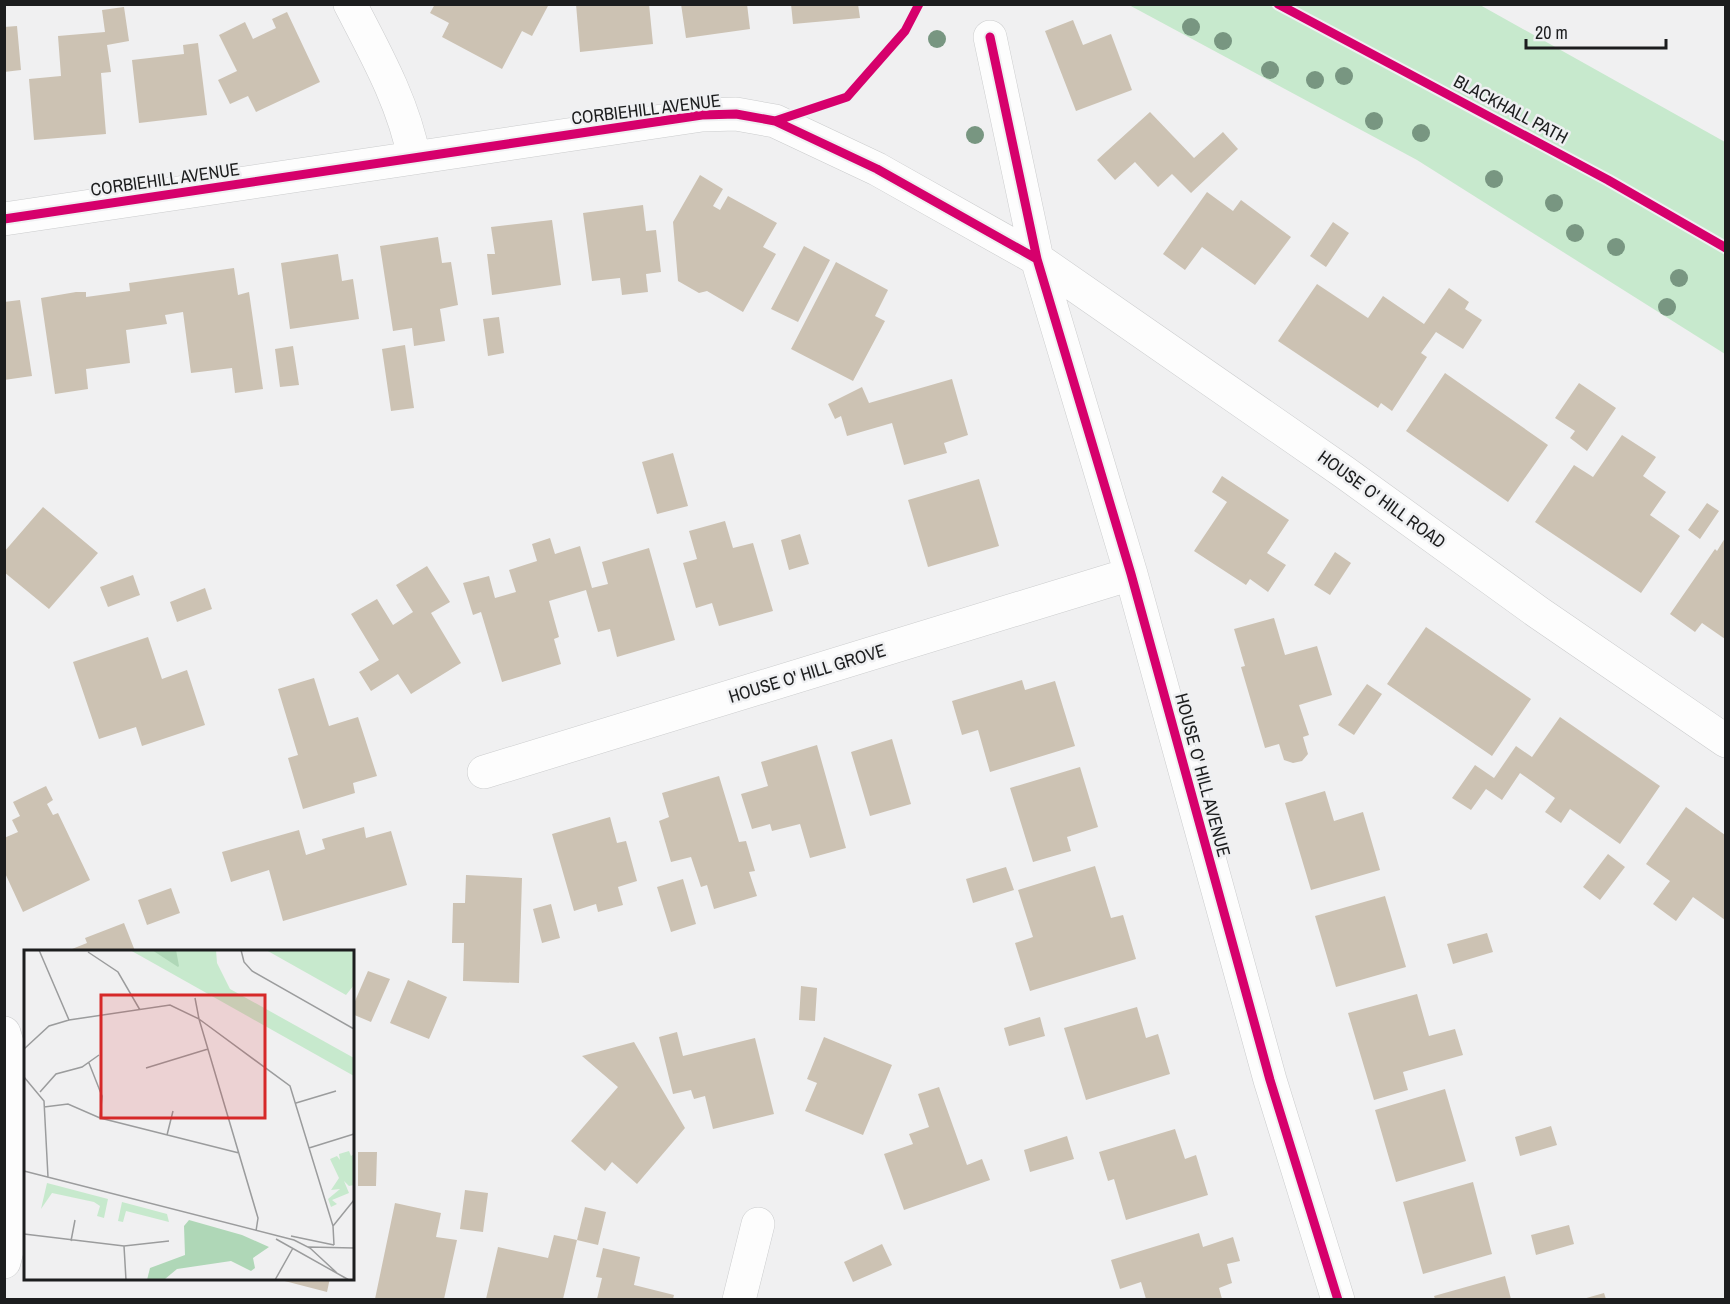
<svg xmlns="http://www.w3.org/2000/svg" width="1730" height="1304" viewBox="0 0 1730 1304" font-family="'Archivo Narrow',sans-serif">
<rect width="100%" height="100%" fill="#f0f0f1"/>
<path fill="#c7e9cd" d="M1129,5H1480L1725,142V354L1417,160Z"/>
<path fill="#ccc2b3" d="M435,4L519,5L549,4L532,36L522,31L502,69L442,37L449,23L430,13Z
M576,4H649L653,44L580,52Z
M681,4H747L750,29L686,38Z
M791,4H858L860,18L793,24Z
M124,7L129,41L107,45L111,72L101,73L106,134L34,140L29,79L61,76L58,36L105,32L102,10Z
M287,12L320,82L256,112L248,96L230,104L218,80L237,71L219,35L245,22L253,39L276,28L272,19Z
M1073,20L1083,45L1111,34L1132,90L1076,111L1045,31Z
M17,26L21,70L4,72V27Z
M198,43L207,115L139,123L132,60L184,54L183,45Z
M1150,112L1194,158L1223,132L1238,149L1191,193L1172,174L1158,187L1135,162L1115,180L1097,160Z
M700,175L723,189L713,206L720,210L728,196L777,223L763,247L776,254L743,312L707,291L699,293L678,281L673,222Z
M1207,192L1233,211L1241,200L1291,237L1255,285L1202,247L1185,270L1163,254Z
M643,205L646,231L656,230L661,272L646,274L648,292L622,295L620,278L592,281L583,213Z
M552,220L561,285L492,295L487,254H495L491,227Z
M1333,222L1349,233L1326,267L1310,256Z
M438,237L442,263L451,262L458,305L440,309L445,341L414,346L412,328L393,331L380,246Z
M804,246L830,260L798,322L771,309Z
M338,254L342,281L353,279L359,319L290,329L281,263Z
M836,262L888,290L875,316L885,321L853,381L791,349Z
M234,268L238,295L249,292L263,389L235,393L232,368L191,373L183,312L165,315L167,324L126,330L130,363L86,369L88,389L55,394L41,298L76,292H86V297L130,291L129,283Z
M1317,284L1368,318L1383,296L1424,324L1449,288L1469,302L1465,309L1482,320L1463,349L1436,332L1421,353L1427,357L1392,411L1381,403L1378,408L1278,341Z
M20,300L32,376L4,380V302Z
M499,317L504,353L488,356L483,319Z
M405,345L414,408L391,411L382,349Z
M293,346L299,385L280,387L275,349Z
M1445,373L1548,445L1508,502L1406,431Z
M952,379L968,435L944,443L947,453L904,465L892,423L847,436L841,416L835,419L828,404L862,387L869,403Z
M1579,383L1616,408L1587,451L1570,438L1575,431L1555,418Z
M1622,435L1656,457L1643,476L1666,492L1650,515L1680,536L1641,593L1535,522L1574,465L1593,477Z
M673,453L688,506L657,514L642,462Z
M1222,476L1289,520L1267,553L1286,565L1268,592L1250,579L1246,585L1194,551L1227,502L1212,492Z
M979,479L999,546L928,567L908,500Z
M1707,503L1719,511L1700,539L1688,530Z
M43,507L98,553L49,609L4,572V552Z
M725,521L733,548L753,543L773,611L719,626L712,603L696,608L683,563L697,559L689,531Z
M800,534L809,564L789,570L781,540Z
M550,538L555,554L580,546L592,588L608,584L602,562L649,548L675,640L617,657L610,629L598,632L586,590L549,601L559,637L554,639L561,664L502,682L481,612L473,615L463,583L489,576L495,598L516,592L509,570L537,561L532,544Z
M1725,538V639L1702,623L1695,632L1670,614L1715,549L1717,551Z
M1335,552L1351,563L1330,595L1314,585Z
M427,566L450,602L431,613L461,663L411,694L398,674L371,691L359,672L379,660L351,614L377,599L393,625L413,612L396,585Z
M133,575L140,595L108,607L100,587Z
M205,588L212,609L177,622L170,602Z
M1274,618L1285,655L1317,646L1332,695L1299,705L1309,735L1303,737L1308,754L1302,761L1293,763L1284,760L1279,744L1265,748L1241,667L1245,666L1234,629Z
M1426,627L1531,699L1492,756L1387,684Z
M148,637L162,679L187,670L205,725L142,746L136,727L99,739L73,662Z
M314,678L329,726L358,717L377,776L353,783L355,793L303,809L288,758L298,755L278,689Z
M1022,680L1025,690L1055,681L1075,746L990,772L978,730L962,735L952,701Z
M1367,684L1382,694L1354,735L1338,725Z
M1560,717L1660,786L1620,844L1570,809L1561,823L1545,812L1555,798L1520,773L1502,800L1486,789L1471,810L1452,798L1475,765L1494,778L1516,746L1532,757Z
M892,739L911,804L870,816L851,752Z
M817,745L846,848L810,858L800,824L772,831L770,824L752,829L741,794L768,786L761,762Z
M1080,767L1098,827L1067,837L1071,851L1033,862L1010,788Z
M719,776L739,842L746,841L755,871L749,872L757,896L714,909L707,885L701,887L691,857L671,862L659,821L669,817L662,793Z
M46,786L53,800L47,804L53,815L58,813L90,880L23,912L4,871V838L18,832L12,820L20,816L13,802Z
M1325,791L1334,821L1363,812L1380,870L1311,890L1285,803Z
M1686,807L1725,835V920L1693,897L1676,921L1653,904L1670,881L1646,864Z
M610,817L617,843L626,841L637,881L618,887L623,905L598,912L596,904L574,911L552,834Z
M364,827L366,838L391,831L407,885L283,921L269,870L231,882L222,852L299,830L306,855L325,849L322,839Z
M1608,854L1625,867L1600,900L1583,887Z
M1095,866L1111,918L1123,915L1136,959L1030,991L1015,943L1033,937L1018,890Z
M1006,867L1014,890L973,903L966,879Z
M466,875L522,878L519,983L463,981L464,943H452L453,903H465Z
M683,879L696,924L671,932L657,887Z
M171,888L180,913L147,925L138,900Z
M1385,896L1406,967L1336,987L1315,916Z
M551,904L560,938L542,943L533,909Z
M124,923L135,951H67L87,943L85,938Z
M1487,933L1493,952L1453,964L1447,944Z
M368,971L390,979L371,1022L352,1014V1008Z
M408,980L447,997L429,1039L390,1023Z
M801,986L817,988L815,1021L799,1020Z
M1417,994L1429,1036L1455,1029L1463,1055L1403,1072L1408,1090L1374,1100L1348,1013Z
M1137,1007L1146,1038L1158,1034L1170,1074L1086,1100L1064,1028Z
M1040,1017L1045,1036L1009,1046L1004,1028Z
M677,1032L683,1056L755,1038L774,1114L713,1129L705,1096L694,1099L691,1090L673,1094L659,1037Z
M824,1037L892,1065L863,1135L805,1111L817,1083L807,1079Z
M634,1042L685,1128L637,1184L612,1162L605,1171L571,1141L618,1087L582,1056Z
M939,1087L967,1165L982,1159L990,1180L904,1210L884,1154L913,1144L909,1134L929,1127L918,1094Z
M1445,1089L1466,1161L1396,1182L1375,1110Z
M1551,1126L1557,1145L1520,1156L1515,1137Z
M1175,1129L1185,1159L1196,1155L1208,1195L1126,1220L1114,1179L1108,1181L1099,1152Z
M1067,1136L1074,1159L1030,1172L1024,1150Z
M358,1152H377L376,1186H358Z
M1473,1182L1492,1254L1423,1274L1403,1202Z
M465,1190L488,1193L483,1232L460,1229Z
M395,1203L441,1213L436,1237L457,1240L444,1299H375Z
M585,1207L606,1212L598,1245L577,1240L563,1299H486L498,1247L548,1258L554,1235L577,1240Z
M1569,1225L1574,1244L1536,1255L1531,1235Z
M1199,1233L1203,1247L1233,1237L1240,1261L1227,1264L1232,1283L1219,1288L1222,1299H1146L1141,1282L1120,1289L1111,1260Z
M882,1244L892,1265L853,1282L844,1262Z
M603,1248L640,1257L634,1285L674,1295L673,1299H597L602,1278L596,1277Z
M1505,1276L1511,1299H1435L1434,1296Z
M273,1278H330L327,1292Z
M1604,1293L1606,1299H1583Z"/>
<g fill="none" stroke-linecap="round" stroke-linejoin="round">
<defs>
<path id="minor" d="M350,4C376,54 404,104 414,158
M4,219L702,115L736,114L775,121L877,169L1037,259L990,37
M1037,259L1131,574L1270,1080L1338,1300
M1037,259L1344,472L1539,613L1726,741
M484,772L1131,574
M4,1033C27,1102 24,1192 4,1262
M739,1300L758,1224"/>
</defs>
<use href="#minor" stroke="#cbcccd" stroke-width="34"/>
<use href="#minor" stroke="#fdfdfd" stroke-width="33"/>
<defs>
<path id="cycleway" d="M1278,4L1608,180L1726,248
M775,121L847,97L905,31L919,4
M4,219L702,115L736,114L775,121L877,169L1037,259L990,37
M1037,259L1131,574L1270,1080L1338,1300"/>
</defs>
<use href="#cycleway" stroke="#eff0f2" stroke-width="13"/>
<use href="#cycleway" stroke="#d6006c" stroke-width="9"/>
</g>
<g fill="#789681">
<circle cx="1191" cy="27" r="9"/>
<circle cx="937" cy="39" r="9"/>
<circle cx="1223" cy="41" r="9"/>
<circle cx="1270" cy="70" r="9"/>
<circle cx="1344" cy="76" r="9"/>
<circle cx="1315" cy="80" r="9"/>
<circle cx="1374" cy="121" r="9"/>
<circle cx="1421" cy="133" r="9"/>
<circle cx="975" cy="135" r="9"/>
<circle cx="1494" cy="179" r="9"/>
<circle cx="1554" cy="203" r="9"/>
<circle cx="1575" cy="233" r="9"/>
<circle cx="1616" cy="247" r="9"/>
<circle cx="1679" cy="278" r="9"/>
<circle cx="1667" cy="307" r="9"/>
</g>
<g text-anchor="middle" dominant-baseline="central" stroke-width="5" stroke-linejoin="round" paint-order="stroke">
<g font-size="18" fill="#1c1d1e" stroke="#eff0f2">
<text transform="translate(646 109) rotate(-7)">CORBIEHILL AVENUE</text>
<text transform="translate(1511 109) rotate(28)">BLACKHALL PATH</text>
<text transform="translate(165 179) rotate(-8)">CORBIEHILL AVENUE</text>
<text transform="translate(1382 499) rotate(36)">HOUSE O' HILL ROAD</text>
<text transform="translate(807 673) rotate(-17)">HOUSE O' HILL GROVE</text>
<text transform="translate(1203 775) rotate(75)">HOUSE O' HILL AVENUE</text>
</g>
</g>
<g transform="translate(24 950)">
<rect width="330" height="330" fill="#f0f0f1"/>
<path d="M106,0H192L193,13L206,39L330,108V126ZM242,0H330V35L322,45ZM325,201L327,206L330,204V235L325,236L320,231L325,243L308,250L313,254L307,257L304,249L316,239L307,240L315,228L306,209L313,206L316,210L315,204ZM23,233L84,249L80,268L73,266L76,256L70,252L28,243L17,259ZM98,252L143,264L145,272L102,261L99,272L94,271Z" fill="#c7e9cd"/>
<path d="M128,0H152L155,16L154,17ZM165,270L218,285L245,297L229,308L231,318L227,321L207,311L153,319L141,329L123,330L126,318L161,305L160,276Z" fill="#afd7b7"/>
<path fill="none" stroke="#9b9c9d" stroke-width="1.5" d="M15,0L45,70M217,0L220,12L228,21L330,79M64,2L94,22L116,60M175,69L266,136L309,276M175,69L234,268L232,281M0,99L25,76L45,70L146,55L175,69L171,48M65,113L78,146L76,168M122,118L184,99M0,127L20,151L24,227M16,142L32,124L58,117L75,105M272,153L312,141M20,157L44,154L76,168L215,203M143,185L149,161M285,198L330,184M0,221L270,290L286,298L313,323M0,284L100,296L145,291M267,286L310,295M252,289L325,330M47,291L51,270M310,295L309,276L330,250M100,296L102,330M284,297L330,298M251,330L269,298"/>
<path fill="#d62828" fill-opacity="0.15" stroke="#d62828" stroke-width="3" d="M77,45H241V168H77Z"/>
<rect width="330" height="330" fill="none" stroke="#1c1d1e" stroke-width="3"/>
</g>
<rect width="1730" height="1304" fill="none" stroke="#1c1d1e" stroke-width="12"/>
<path d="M1526 39v9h140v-9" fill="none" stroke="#1c1d1e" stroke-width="3"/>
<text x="1535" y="39" font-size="18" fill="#1c1d1e" stroke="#eff0f2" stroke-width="4.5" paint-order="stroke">20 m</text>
</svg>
